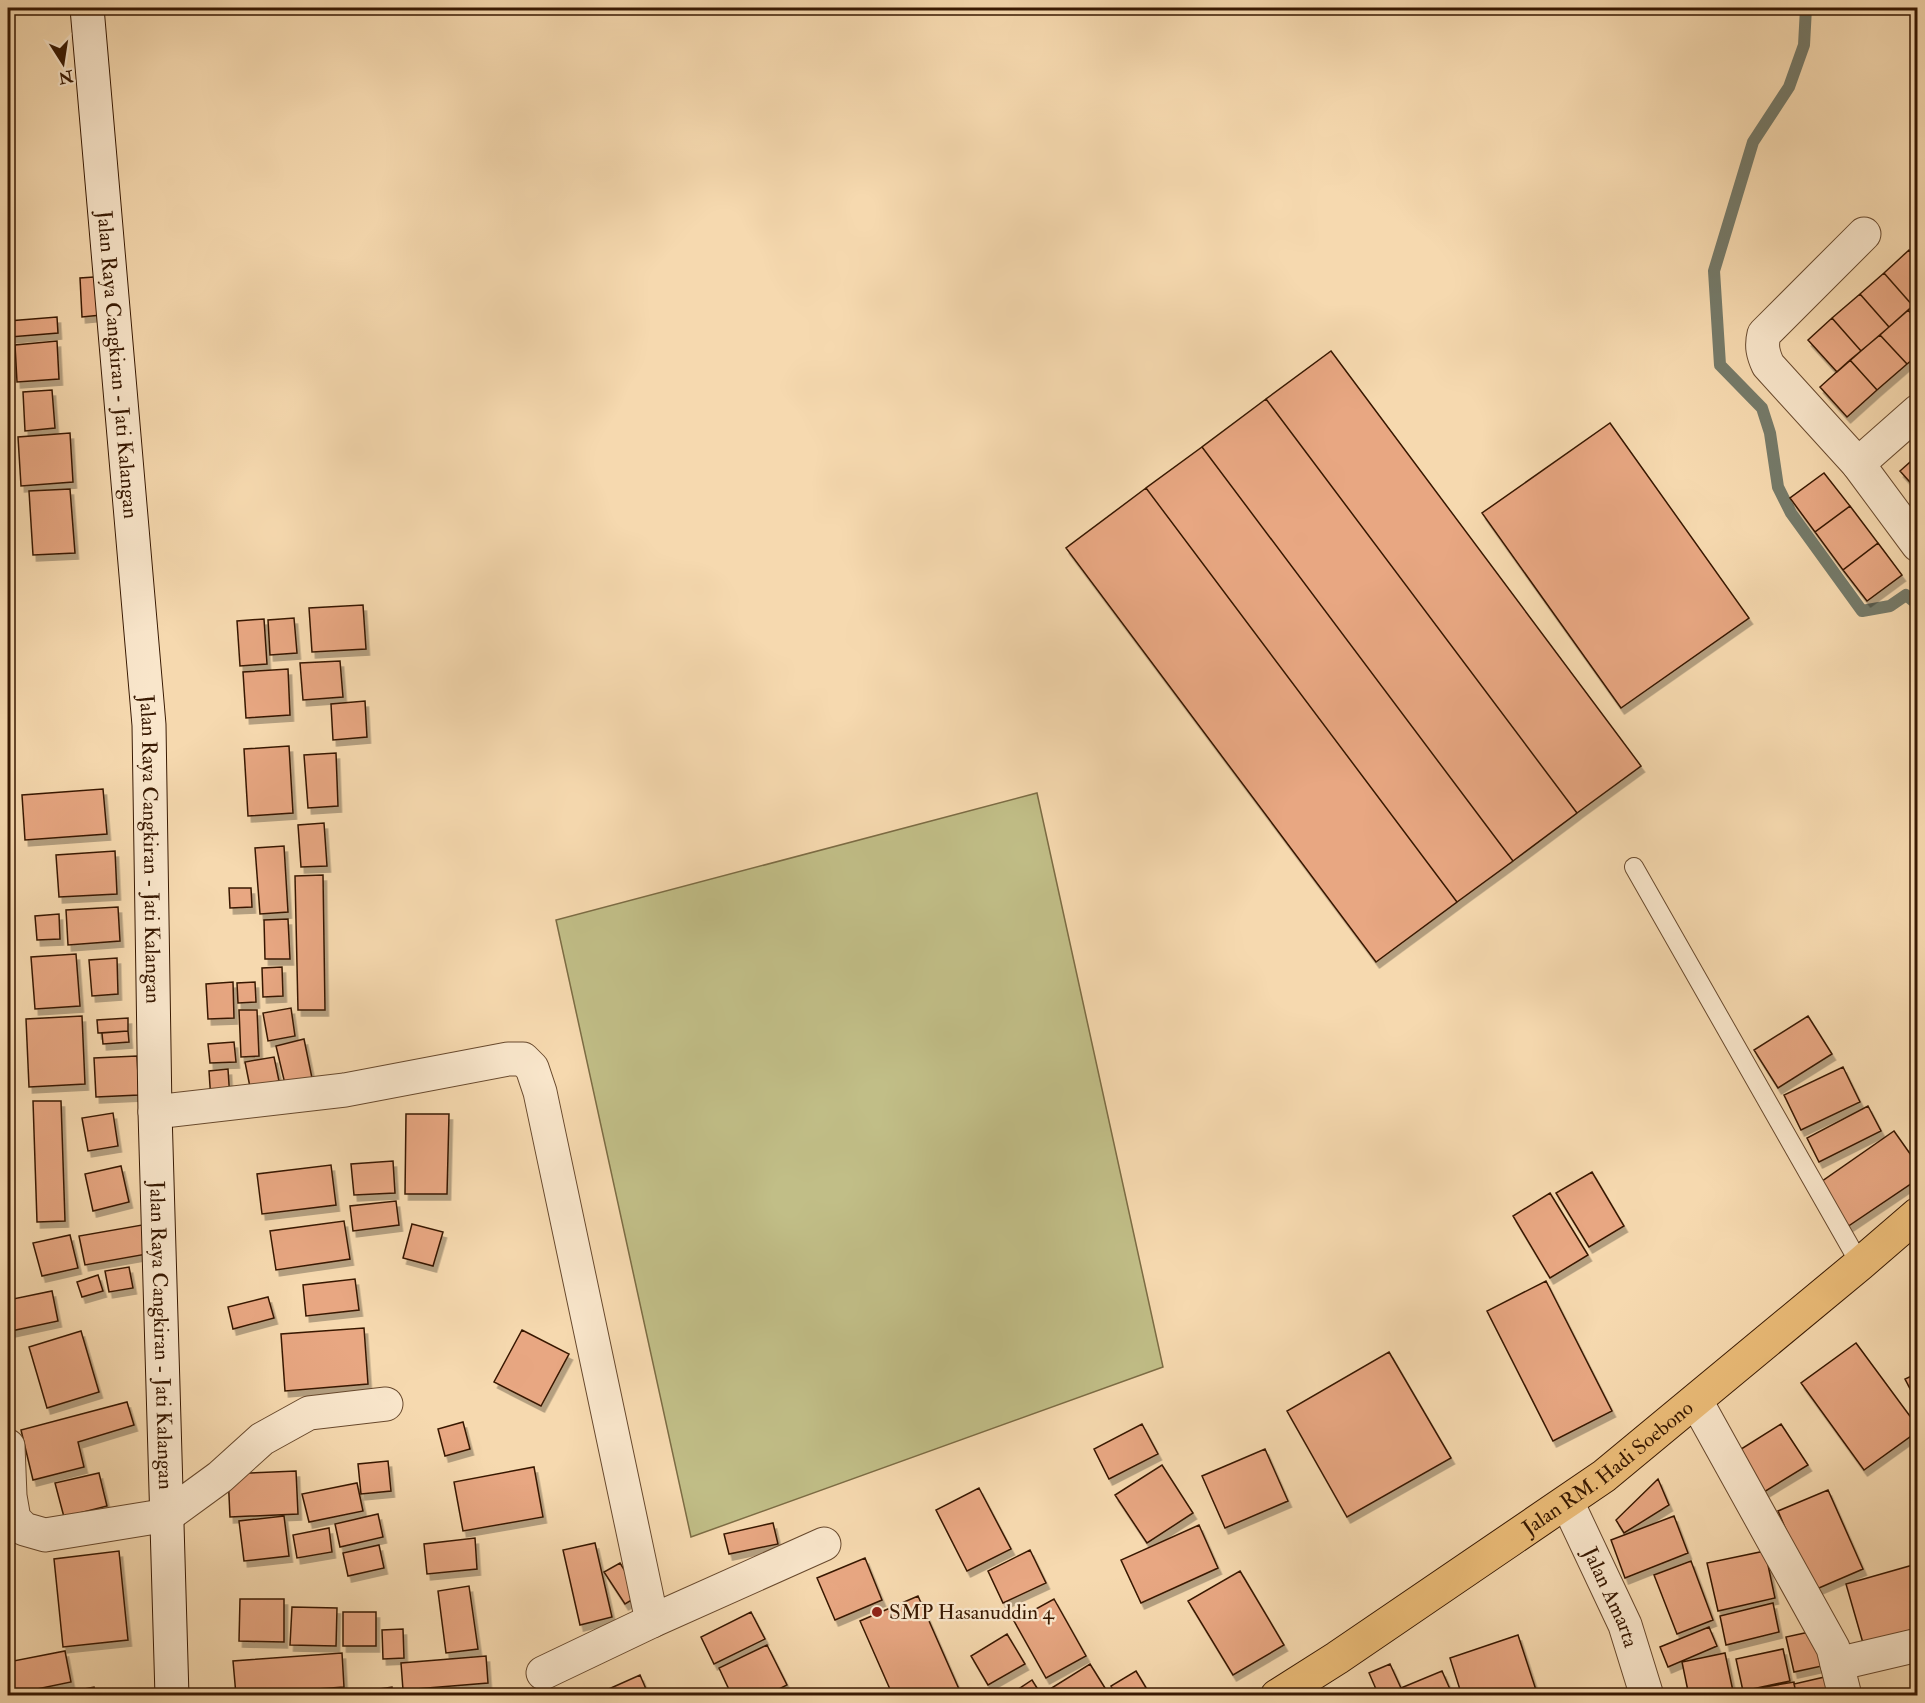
<svg xmlns="http://www.w3.org/2000/svg" width="1925" height="1703" viewBox="0 0 1925 1703" font-family="'IM FELL Double Pica',serif">
<defs>
<filter id="shadow"><feDropShadow dx="3.5" dy="6" stdDeviation="0" flood-color="#0004"/></filter>
</defs>
<rect width="100%" height="100%" fill="#f6d9af"/>
<filter id="stains"><feTurbulence type="fractalNoise" baseFrequency=".00333" numOctaves="4"/><feColorMatrix values="0 0 0 0 .2 0 0 0 0 .09 0 0 0 0 .02 0 0 0 .5 -.17"/></filter>
<radialGradient id="worn" r=".72"><stop offset=".6" stop-color="#630" stop-opacity="0"/><stop offset="1" stop-color="#630" stop-opacity=".3"/></radialGradient>
<path fill="#c1be87" stroke="#7c6c44" stroke-width="1.5" d="M1037,793L1163,1367L691,1537L556,920Z"/>
<g fill="none" stroke-linecap="round" stroke-linejoin="round">
<path stroke="#757a69" stroke-width="12" d="M1806,8L1804,45L1789,87L1753,142L1714,271L1720,365L1762,408L1770,433L1778,487L1791,513L1862,611L1890,606L1906,595L1918,605"/>
</g>
<path fill="#e8a782" stroke="#381902" stroke-width="1.5" filter="url(#shadow)" d="M1909,250L1918,260V301L1913,306L1884,273Z
M1884,273L1913,306L1889,327L1860,294Z
M109,276L111,314L82,317L80,278Z
M1860,294L1889,327L1861,351L1832,318Z
M1918,301V321L1908,310Z
M1908,310L1918,321V355L1907,364L1880,335Z
M57,317L58,333L10,337L8,321Z
M1832,318L1861,351L1837,372L1808,340Z
M1880,335L1907,364L1877,390L1850,360Z
M57,341L59,379L17,382L15,345Z
M1331,351L1641,766L1577,813L1266,399Z
M1850,360L1877,390L1847,417L1820,387Z
M52,390L55,428L25,431L23,392Z
M1266,399L1577,813L1513,861L1202,447Z
M1610,423L1749,618L1621,708L1482,513Z
M70,433L73,482L21,486L18,437Z
M1202,447L1513,861L1457,902L1146,488Z
M1918,455V491L1900,471Z
M1824,473L1850,506L1815,532L1790,498Z
M1146,488L1457,902L1376,962L1066,548Z
M70,489L75,553L33,555L29,491Z
M1850,506L1878,543L1843,570L1815,532Z
M1878,543L1902,575L1867,601L1843,570Z
M363,605L366,649L312,652L309,608Z
M294,618L297,653L270,655L268,620Z
M264,619L267,664L240,666L237,621Z
M340,661L343,697L303,700L300,663Z
M288,669L290,715L246,718L243,672Z
M365,701L367,737L333,740L331,704Z
M289,746L293,813L248,816L244,749Z
M336,753L338,806L308,808L304,755Z
M103,789L107,834L25,840L22,795Z
M324,823L327,866L301,867L298,825Z
M284,846L288,912L260,914L255,848Z
M115,851L117,894L59,897L56,855Z
M323,875L325,1010H298L295,876Z
M229,888H251L252,907L230,908Z
M118,907L120,941L68,945L66,910Z
M59,914L60,939L37,940L35,916Z
M288,919L290,959H265L264,920Z
M76,954L80,1006L35,1009L31,957Z
M117,958L118,994L92,996L89,960Z
M282,967L283,996L263,997L262,968Z
M233,982L234,1018L208,1019L206,984Z
M255,982L256,1002L238,1003L237,983Z
M291,1008L295,1036L268,1041L263,1013Z
M239,1010H257L259,1056L241,1057Z
M82,1016L85,1084L29,1087L26,1019Z
M1808,1016L1832,1054L1778,1088L1754,1050Z
M128,1018V1031L98,1033L97,1020Z
M128,1031L129,1042L103,1044L102,1033Z
M304,1039L312,1078L285,1084L276,1046Z
M234,1042L236,1062L210,1063L208,1044Z
M137,1056L139,1095L96,1097L94,1058Z
M274,1057L279,1081L250,1087L245,1062Z
M1843,1067L1860,1102L1801,1130L1784,1095Z
M228,1069L230,1100L211,1101L209,1071Z
M33,1101H61L65,1221L37,1222Z
M1868,1106L1881,1131L1819,1162L1807,1138Z
M113,1113L118,1146L88,1151L82,1118Z
M406,1114H449L447,1194H405Z
M1894,1131L1918,1165V1179L1847,1227L1818,1184Z
M393,1161L395,1193L354,1195L351,1164Z
M331,1165L336,1205L262,1214L257,1174Z
M121,1166L129,1202L93,1211L85,1174Z
M1592,1172L1624,1226L1589,1247L1556,1193Z
M1550,1193L1588,1255L1550,1278L1513,1216Z
M396,1201L399,1225L353,1231L350,1206Z
M344,1221L350,1259L276,1270L270,1231Z
M412,1224L443,1232L433,1266L403,1258Z
M142,1225L147,1254L85,1265L79,1236Z
M70,1235L78,1268L42,1276L33,1243Z
M129,1267L133,1288L109,1292L105,1271Z
M98,1275L103,1291L82,1297L77,1282Z
M355,1279L359,1310L306,1316L303,1285Z
M1546,1281L1612,1411L1553,1441L1487,1311Z
M52,1291L58,1321L11,1331L8,1313V1300Z
M268,1297L274,1318L233,1329L228,1307Z
M364,1328L368,1384L285,1391L281,1334Z
M522,1330L569,1354L541,1406L494,1382Z
M81,1331L99,1392L47,1408L29,1347Z
M1856,1343L1918,1427V1431L1864,1470L1801,1383Z
M1389,1352L1451,1458L1347,1517L1287,1411Z
M1918,1373V1404L1905,1379Z
M127,1402L134,1425L78,1442L84,1467L33,1480L21,1430Z
M463,1422L470,1449L445,1456L438,1429Z
M1142,1424L1158,1454L1109,1479L1094,1449Z
M1781,1424L1808,1465L1764,1492L1738,1451Z
M1265,1449L1288,1501L1225,1528L1202,1476Z
M388,1461L391,1491L361,1494L358,1464Z
M1162,1465L1193,1513L1147,1543L1115,1495Z
M534,1467L543,1517L463,1531L454,1482Z
M296,1471L298,1514L230,1517L228,1474Z
M99,1473L107,1506L64,1517L55,1483Z
M1658,1479L1669,1505L1624,1533L1616,1520Z
M357,1483L363,1511L309,1522L302,1494Z
M979,1488L1011,1549L967,1571L936,1510Z
M1828,1490L1863,1569L1812,1591L1778,1511Z
M378,1514L383,1537L340,1547L335,1524Z
M284,1516L289,1556L244,1561L239,1521Z
M1674,1516L1688,1553L1625,1578L1611,1540Z
M773,1523L778,1544L729,1554L724,1534Z
M1199,1525L1218,1568L1141,1603L1121,1560Z
M329,1528L332,1552L297,1558L293,1535Z
M475,1538L477,1569L427,1574L424,1544Z
M595,1543L612,1617L580,1625L563,1550Z
M379,1545L384,1568L348,1576L343,1553Z
M1030,1550L1046,1583L1003,1603L988,1571Z
M119,1551L128,1640L63,1647L54,1559Z
M1765,1551L1775,1598L1718,1611L1707,1563Z
M865,1558L882,1600L835,1620L817,1578Z
M1691,1561L1713,1620L1677,1634L1654,1575Z
M620,1563L640,1595L625,1604L604,1572Z
M1913,1565L1918,1580V1628L1863,1643L1846,1584Z
M1240,1571L1284,1645L1233,1675L1188,1601Z
M469,1586L478,1649L446,1653L438,1591Z
M918,1596L962,1696H893L860,1621Z
M240,1599H284V1642L239,1641Z
M1054,1599L1086,1656L1046,1678L1014,1621Z
M1773,1603L1779,1632L1726,1645L1720,1616Z
M292,1607L337,1608L336,1646L290,1645Z
M343,1612H376V1646H343Z
M751,1612L765,1639L714,1664L701,1637Z
M1709,1627L1717,1646L1668,1667L1660,1647Z
M403,1629L404,1658L383,1659L382,1630Z
M1814,1631L1822,1666L1794,1672L1786,1637Z
M1007,1634L1025,1664L988,1685L971,1656Z
M1518,1635L1538,1696H1462L1450,1658Z
M767,1645L787,1685L765,1696H732L719,1668Z
M1783,1649L1790,1681L1743,1691L1736,1659Z
M65,1651L71,1682L8,1695V1662Z
M342,1653L344,1687L236,1695L233,1661Z
M1725,1653L1734,1696H1689L1682,1662Z
M486,1656L488,1683L403,1690L401,1663Z
M1090,1664L1110,1696H1054L1050,1689Z
M1390,1664L1401,1688L1442,1671L1453,1696H1379L1369,1673Z
M1136,1671L1151,1696H1116L1111,1686Z
M640,1675L649,1696H593Z
M1829,1676L1832,1692L1818,1696H1797L1794,1684Z
M1032,1680L1042,1696H1008Z
M1794,1682L1796,1696H1741V1691Z
M94,1687L96,1696H47Z
M392,1687L393,1696H336L346,1694Z"/>
<g fill="none" stroke-linecap="round" stroke-linejoin="round">
<defs>
<path id="lane" d="M1634,867L1860,1264"/>
<g id="street">
<path d="M1864,234L1764,334C1761,346 1763,354 1768,365L1858,464L1918,545"/>
<path d="M1858,464L1918,411"/>
<path d="M155,1112L345,1090L508,1059H523L532,1068L540,1092L652,1621L824,1544"/>
<path d="M1696,1401L1833,1648L1845,1696"/>
<path d="M8,1446L10,1496L14,1519L24,1529L45,1535L168,1515L220,1477L262,1439L309,1413L386,1404"/>
<path id="s1" d="M1567,1502L1625,1625L1647,1696"/>
<path d="M1837,1664L1918,1645"/>
<path d="M543,1673L652,1621"/>
</g>
<g id="secondary">
<path id="s2" d="M87,8L149,725L155,1112L172,1696"/>
</g>
<g id="primary">
<path id="s3" d="M1277,1696L1337,1658L1604,1476L1860,1264L1918,1214"/>
</g>
</defs>
<use href="#lane" stroke="#68492d" stroke-width="20"/>
<use href="#street" stroke="#68492d" stroke-width="35"/>
<use href="#secondary" stroke="#381902" stroke-width="35"/>
<use href="#primary" stroke="#381902" stroke-width="35"/>
<use href="#lane" stroke="#f9e6cb" stroke-width="18"/>
<use href="#street" stroke="#f9e6cb" stroke-width="33"/>
<use href="#secondary" stroke="#f9e6cb" stroke-width="33"/>
<use href="#primary" stroke="#ebbc78" stroke-width="33"/>
</g>
<circle fill="#8f2418" stroke="#f9e6cb" stroke-width="2" cx="877" cy="1612" r="6"/>
<g text-anchor="middle" dominant-baseline="central" stroke-width="4.5" stroke-linejoin="round" paint-order="stroke">
<g font-size="21" fill="#381902" stroke="#f9e6cb">
<text stroke="none"><textPath href="#s2" startOffset="358">Jalan Raya Cangkiran - Jati Kalangan</textPath></text>
<text stroke="none"><textPath href="#s2" startOffset="844">Jalan Raya Cangkiran - Jati Kalangan</textPath></text>
<text stroke="none"><textPath href="#s2" startOffset="1330">Jalan Raya Cangkiran - Jati Kalangan</textPath></text>
<text stroke="none"><textPath href="#s3" startOffset="402">Jalan RM. Hadi Soebono</textPath></text>
<text stroke="none"><textPath href="#s1" startOffset="105">Jalan Amarta</textPath></text>
</g>
<g font-size="21" fill="#381902" stroke="#f9e6cb" text-anchor="start">
<text x="889" y="1612">SMP Hasanuddin 4</text>
</g>
</g>
<rect width="1925" height="1703" fill="none" stroke="#f6d9af" stroke-width="30"/>
<rect x="9" y="9" width="1907" height="1685" fill="none" stroke="#381902" stroke-width="3"/>
<rect x="15" y="15" width="1895" height="1673" fill="none" stroke="#381902" stroke-width="1.5"/>
<g transform="translate(63 63) rotate(168)" stroke="#f9e6cb" stroke-width="4.5" paint-order="stroke">
<path d="M0-4.5L10 22L0 15L-10 22Z" fill="#381902"/>
<text y="-9" font-size="16" font-weight="bold" text-anchor="middle" fill="#381902">N</text>
</g>
<rect width="100%" height="100%" filter="url(#stains)"/>
<rect width="100%" height="100%" fill="url(#worn)"/>
</svg>
